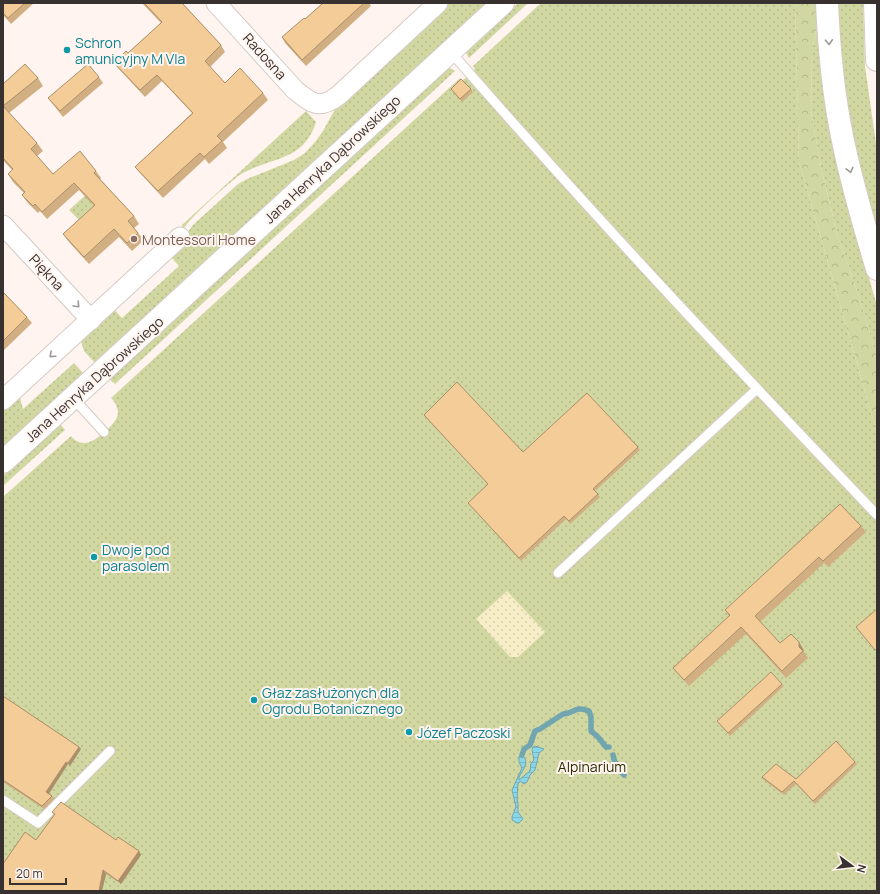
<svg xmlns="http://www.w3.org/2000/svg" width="880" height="894" viewBox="0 0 880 894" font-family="Manrope,sans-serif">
<defs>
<pattern id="green-dots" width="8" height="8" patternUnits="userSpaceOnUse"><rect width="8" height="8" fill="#d1d7a1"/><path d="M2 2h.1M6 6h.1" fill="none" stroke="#b4b98b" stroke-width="1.8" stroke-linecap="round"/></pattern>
<pattern id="forest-crowns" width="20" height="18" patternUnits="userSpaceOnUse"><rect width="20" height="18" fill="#d1d7a1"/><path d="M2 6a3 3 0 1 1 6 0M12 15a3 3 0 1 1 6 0" fill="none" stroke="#b4b98b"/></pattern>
<pattern id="sand-dots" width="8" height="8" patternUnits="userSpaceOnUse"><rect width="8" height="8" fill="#f7edc7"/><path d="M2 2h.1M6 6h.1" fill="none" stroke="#d4ccab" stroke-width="1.8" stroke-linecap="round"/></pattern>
<pattern id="water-rules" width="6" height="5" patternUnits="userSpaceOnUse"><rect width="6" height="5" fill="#8ad7e9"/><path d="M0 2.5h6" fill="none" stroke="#78b9c8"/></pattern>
</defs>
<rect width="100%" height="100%" fill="#fff4ef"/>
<path fill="url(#green-dots)" d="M445,3H487L95,363L84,351L80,338L113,308L122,318L179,266L170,256L193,225L238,184L247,179L294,160L305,153L315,142L323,131L338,104Z
M518,3H528L469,58L465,51Z
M541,3H795L799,162L877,433V891H3V497L71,436C74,440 79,443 84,443C94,444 118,423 118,413C118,407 115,402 111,398L460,78L462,81L475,69L473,66Z
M837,3H863L865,66L877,151V232C868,199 857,167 852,134C844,90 840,47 837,3Z
M818,19L842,182L877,306V359L859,296L837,234L821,167L811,112L812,52Z
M448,67L455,71L115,384L109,379Z
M306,111L316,122C304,161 272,157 243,173C234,178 227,186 219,192C206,204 193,216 182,230V225Z
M90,191L100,203L80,221L69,210Z
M74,363L84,374L3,448V409L19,394L23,409Z
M60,424L65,430L3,486V476Z"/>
<path fill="url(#forest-crowns)" d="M795,3H817L818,19L812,52L811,112L821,167L837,234L859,296L877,358V433L799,162Z"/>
<path fill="url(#sand-dots)" d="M507,591L545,632L518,657H510L476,619Z"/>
<path fill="url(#water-rules)" stroke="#71a6b1" d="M535,746L544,749L539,753L535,770L530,775L527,782L524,784L520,781L518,784L517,799L518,803V812L523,819L519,823H517L512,820V817L516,807L512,790L522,768L519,762V756L522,755C530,762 523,770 519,777V780L530,771L531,763L534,760L532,750L533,747Z"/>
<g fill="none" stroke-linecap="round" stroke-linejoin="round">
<path stroke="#71a6b1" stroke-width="5.5" d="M522,755L524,749L530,745L535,731L540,729L563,714C575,714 574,705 589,711L591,717V731L598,737L606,747H609
M613,755C614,762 619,771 624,775"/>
<defs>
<path id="lane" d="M450,51C588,210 732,363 877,515
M73,398L104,432
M558,573L757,389
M3,800L38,823L110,751"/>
<path id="street" d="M216,3L295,90C312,104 320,110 339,95L438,3
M3,225L91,320
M3,400L180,237"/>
<path id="secondary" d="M827,3C829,48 833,92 842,136C851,181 864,225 877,269
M875,3L877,60
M3,462L503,3"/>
</defs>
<use href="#lane" stroke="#d6c9c3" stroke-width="11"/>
<use href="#street" stroke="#d6c9c3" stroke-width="21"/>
<use href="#secondary" stroke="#d6c9c3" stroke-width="24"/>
<use href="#lane" stroke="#fff" stroke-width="9"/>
<use href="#street" stroke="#fff" stroke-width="19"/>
<use href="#secondary" stroke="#fff" stroke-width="22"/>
</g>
<path fill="#d1af83" d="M3,3H34L11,24L3,15Z
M142,3H182L221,45L225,52L210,67L225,83L263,93L268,100L223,142L227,148L209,164L205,159L163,198L140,173L135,167L192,113L162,81L145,97L119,69L114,63L128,53L161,23Z
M322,3H369L371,6L306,66L285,43L282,37L305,19L322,4Z
M99,77L103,83L63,117L48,98Z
M38,78L43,86L9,113L37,143L43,151L37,156L53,174L96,171L101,178L100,179L134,216L139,224L134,228L138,233L144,240L132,251L119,237L89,264L69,242L63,234L94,206L79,190L47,219L40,211L38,213L27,202L22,195L24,193L13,182L8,174L12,170L3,160V84Z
M451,89H471L473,92L462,102Z
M3,292L27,317L32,323L3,351Z
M424,415L523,452L638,447L640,450L595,491L600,497L570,524L566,519L521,561L468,503L488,484Z
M861,526L866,532L828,567L824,563L760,622L780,643L803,649L804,652L808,658L786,678L746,634L689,686L678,674L673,668L729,616L725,610Z
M782,684L784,686L730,736L717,721Z
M3,696L79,747L81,749L70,766L68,764L49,794L52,796L54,799L44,809L3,782Z
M855,762L857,764L815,804L796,784L784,795L764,780L762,777L796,779Z
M52,812L116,840L139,851L141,855L121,884L106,874L102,891H3L36,840L54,815Z"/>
<path fill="#aa8f6a" d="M799,642L803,649L804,652L799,647Z
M79,747L81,749L70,766L68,763Z
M66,762L68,764L48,795L46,792Z
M139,851L141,855L121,884L118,881Z
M103,870L106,874L102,891H99Z"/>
<path fill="#f3cc98" stroke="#aa8f6a" d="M3,3H25L8,18L3,13Z
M144,3H182L221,45L205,61L225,83L240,68L263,93L217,136L222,141L204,157L200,153L158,191L135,167L193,113L157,75L140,90L114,63L126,51L128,53L162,22Z
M322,3H364L302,60L282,37L304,18L305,19L322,4Z
M25,64L38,78L3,106V84Z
M88,64L99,77L60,111L48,98Z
M461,79L471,89L460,99L451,89Z
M3,106L37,143L31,149L53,174L80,151L96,171L94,173L134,216L128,221L138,233L127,243L114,229L84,257L63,234L95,205L74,183L42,212L35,204L33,206L22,195L25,192L8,174L13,169L3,158Z
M3,292L27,317L3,341Z
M457,382L523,452L587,393L638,447L593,489L598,494L569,521L564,516L519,558L468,503L488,484L424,415Z
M840,504L861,526L823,561L819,557L755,616L780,643L791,634L799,642V647L803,651L782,671L741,627L684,680L673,668L730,615L725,610Z
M877,609V649L875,650L856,627Z
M771,672L782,684L728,733L717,721Z
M3,696L79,747L68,763L66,762L46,792L52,796L42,806L3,780Z
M836,741L855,762L813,801L794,781L782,792L762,777L776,764L796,779Z
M61,802L116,840L118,837L139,851L118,881L103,870L99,891H3V864L25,832L36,840L55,814L52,812Z"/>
<defs><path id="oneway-chevron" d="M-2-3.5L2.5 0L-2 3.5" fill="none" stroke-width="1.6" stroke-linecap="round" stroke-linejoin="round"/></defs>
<g stroke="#9b9897">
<use href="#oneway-chevron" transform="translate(829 42) rotate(87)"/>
<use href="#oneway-chevron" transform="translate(850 170) rotate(76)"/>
<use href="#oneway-chevron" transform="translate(77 305) rotate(47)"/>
<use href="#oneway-chevron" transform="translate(52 355) rotate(138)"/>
</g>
<g fill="#0f9aa8" stroke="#fff4ef" stroke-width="1.5">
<circle cx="67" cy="50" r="4"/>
<circle cx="94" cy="557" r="4"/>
<circle cx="254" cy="700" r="4"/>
<circle cx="409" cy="732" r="4"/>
</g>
<circle fill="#8d6e63" stroke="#fff4ef" stroke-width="1.5" cx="134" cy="239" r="4"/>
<g text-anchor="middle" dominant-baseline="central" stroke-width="4" stroke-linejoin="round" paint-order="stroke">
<g font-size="14" fill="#0d838f" stroke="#fff4ef" text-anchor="start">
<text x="75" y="42">Schron<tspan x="75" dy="16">amunicyjny M VIa</tspan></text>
<text x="102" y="549">Dwoje pod<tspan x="102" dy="16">parasolem</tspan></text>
<text x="262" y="692">Głaz zasłużonych dla<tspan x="262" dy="16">Ogrodu Botanicznego</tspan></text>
<text x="417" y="732">Józef Paczoski</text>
</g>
<g font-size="14" fill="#37322f" stroke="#fff4ef">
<text transform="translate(265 56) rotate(48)">Radosna</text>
<text transform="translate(332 159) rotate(-43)">Jana Henryka Dąbrowskiego</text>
<text transform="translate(47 272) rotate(47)">Piękna</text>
<text transform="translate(94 379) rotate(-42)">Jana Henryka Dąbrowskiego</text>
</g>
<g font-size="14" fill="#785e54" stroke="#fff4ef" text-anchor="start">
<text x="142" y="239">Montessori Home</text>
</g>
<g font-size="14" fill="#2b2d00" stroke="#fff4ef">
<text x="592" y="766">Alpinarium</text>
</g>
</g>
<rect width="880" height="894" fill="none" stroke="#37322f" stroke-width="8"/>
<g transform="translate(852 866) rotate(105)" stroke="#fff4ef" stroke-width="3" paint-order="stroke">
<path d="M0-3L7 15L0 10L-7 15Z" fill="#37322f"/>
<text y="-6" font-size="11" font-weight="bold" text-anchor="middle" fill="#37322f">N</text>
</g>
<path d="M10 878v6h56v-6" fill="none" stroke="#37322f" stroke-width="2"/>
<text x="16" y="878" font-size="12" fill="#37322f" stroke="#fff4ef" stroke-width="3" paint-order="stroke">20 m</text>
</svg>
